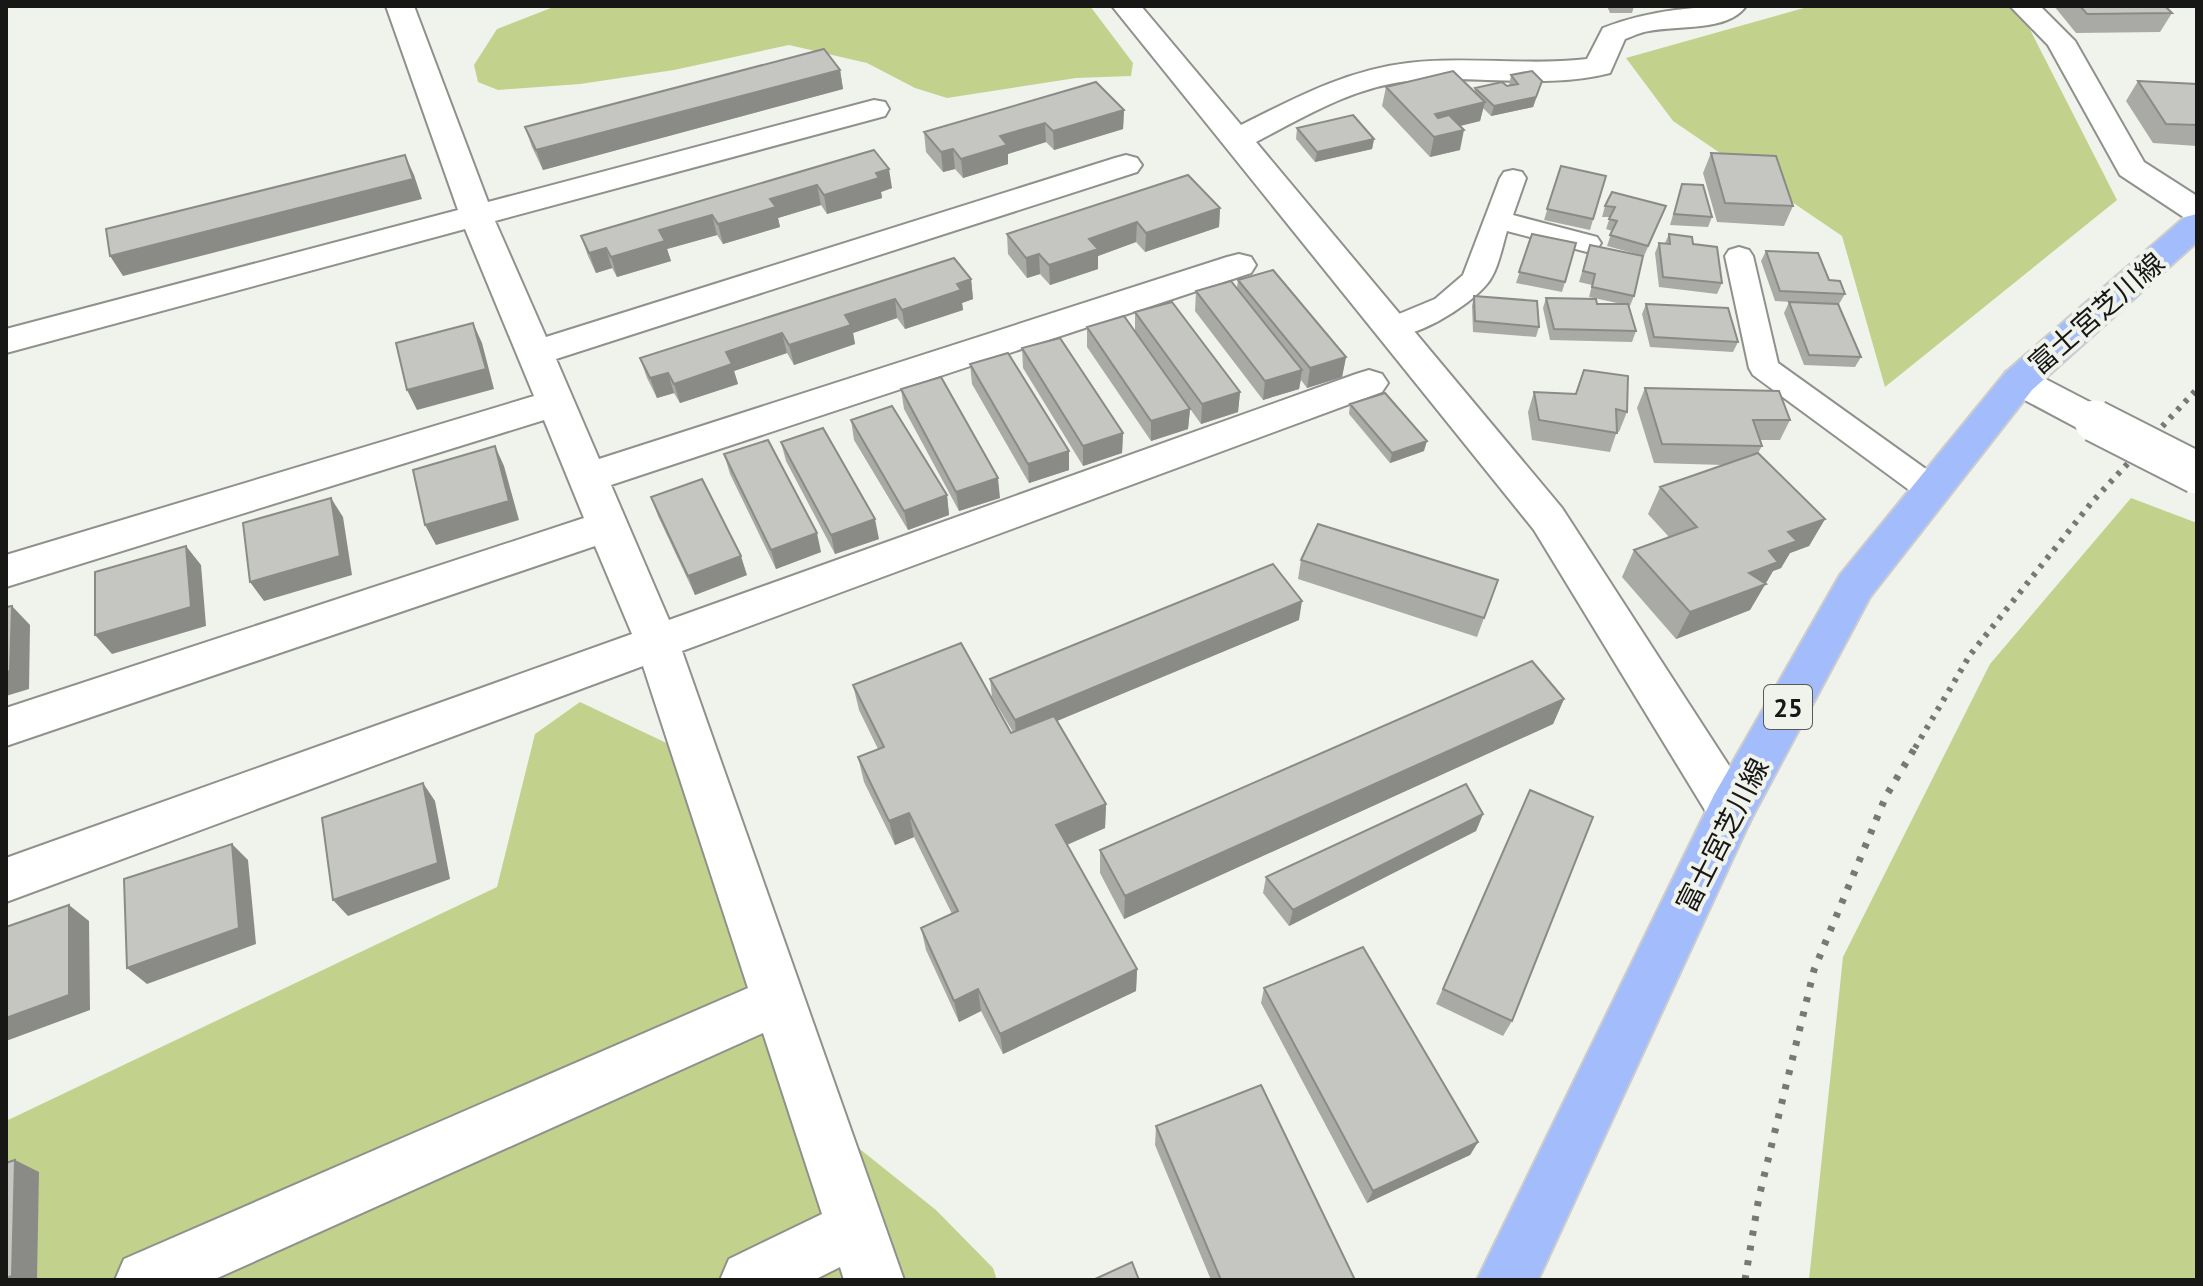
<svg xmlns="http://www.w3.org/2000/svg" width="2203" height="1286" viewBox="0 0 2203 1286" font-family="'PT Sans','Noto Sans JP',sans-serif">
<rect width="100%" height="100%" fill="#f0f2ec"/>
<path fill="#c2d28c" d="M556,6H1090L1133,63L1131,76L1076,78L947,98L915,88L867,63L789,45L674,70L580,84L498,90L478,82L474,65L497,29Z
M1811,6H2018L2117,200L1885,387L1842,236L1673,121L1626,58Z
M2131,498L2197,523V1280H1809L1843,957L1990,664Z
M580,702L696,757L781,1086L936,1210L993,1268L997,1280H6V1121L497,887L535,734Z"/>
<g fill="none" stroke-linecap="round" stroke-linejoin="round">
<defs>
<path id="service" d="M1513,170L1522,172L1526,178L1513,215L1597,237L1601,243L1597,249L1587,252L1507,231C1502,247 1498,271 1487,284C1468,307 1411,343 1382,335L1377,328L1382,321L1435,299L1463,275L1500,178L1504,172Z
M1739,247L1749,250L1753,256L1778,363L1944,482L1948,490L1944,498L1932,502L1920,498L1753,375L1749,368L1725,256L1729,250Z"/>
<path id="minor" d="M386,6H414L488,202L874,100L885,102L889,109L885,116L495,221L546,337L1115,158L1126,155L1137,158L1142,165L1137,172L556,359L599,459L1227,257L1239,254L1251,257L1256,265L1251,273L611,485L669,620L1356,374L1369,370L1382,374L1388,383L1382,392L682,651L904,1280H844L840,1267L814,1280H720L729,1259L822,1214L763,1033L213,1280H115L124,1259L748,988L643,666L6,902V858L632,634L595,546L6,746V708L584,518L544,420L6,587V555L534,396L465,229L6,353V329L458,210Z
M1112,6H1141L1241,125C1295,98 1347,70 1408,63C1468,56 1528,66 1587,59L1603,28C1649,10 1697,6 1746,6C1728,32 1677,25 1649,31C1641,32 1633,36 1625,39L1610,73C1544,90 1475,74 1408,81C1353,87 1304,117 1256,142L1562,508L1748,795L1755,810L1748,825L1731,831L1714,825L1534,530Z
M2010,6H2040L2075,41L2144,162L2197,196V221L2185,218L2120,175L2048,45Z"/>
<path id="tertiary" d="M2019,368L2032,372L2109,412L2114,421L2109,430L2095,434L2081,430L2006,390L2000,381L2006,372Z"/>
<path id="primary" d="M2197,214V242L2032,390L1870,597L1750,821L1538,1280H1477L1714,795L1840,575L2006,372L2185,217Z"/>
</defs>
<use href="#service" stroke="#8f918c" stroke-width="4"/>
<use href="#minor" stroke="#8f918c" stroke-width="4"/>
<use href="#tertiary" stroke="#8f918c" stroke-width="4"/>
<use href="#primary" stroke="#ccc" stroke-width="4"/>
<use href="#service" fill="#fff" fill-rule="evenodd"/>
<use href="#minor" fill="#fff" fill-rule="evenodd"/>
<use href="#tertiary" fill="#fff" fill-rule="evenodd"/>
<use href="#primary" fill="#a3bcfb" fill-rule="evenodd"/>
<path stroke="#767874" stroke-width="6" stroke-dasharray="4 7" stroke-linecap="butt" d="M1915,748L1970,655L2092,502L2197,389"/>
<path stroke="#767874" stroke-width="7" stroke-dasharray="5 10" stroke-linecap="butt" d="M1745,1280L1759,1197L1814,970L1886,796L1916,746"/>
<defs>
<path id="tertiary-bridge" d="M2095,421L2197,473"/>
</defs>
<use href="#tertiary-bridge" stroke="#8f918c" stroke-width="45" stroke-linecap="butt"/>
<use href="#tertiary-bridge" stroke="#fff" stroke-width="41"/>
</g>
<path fill="#a9aaa6" d="M1607,6H1634L1632,13H1610Z
M2054,6H2165L2172,13L2160,32L2076,33Z
M840,70L843,89L543,170L532,147L525,127Z
M1511,75L1539,91L1533,107L1491,116L1483,108L1480,121L1460,126V150L1430,157L1382,106L1386,87L1474,92L1475,88L1509,86Z
M2138,81L2197,84V146L2153,143L2126,101Z
M1124,110L1123,129L1054,150L1046,142L1008,154V164L963,178L955,169L943,172L926,152L924,132Z
M1297,128L1374,139L1372,149L1315,162L1296,139Z
M874,150L892,188L881,192L882,198L827,214L821,205L778,218L780,227L723,244L717,235L667,249L671,261L617,277L612,268L596,273L588,256L581,236Z
M1711,153L1793,206L1784,226L1717,222L1703,173Z
M1561,166L1606,176L1590,230L1544,220Z
M1682,184L1712,217L1708,227L1670,225Z
M1605,206H1666L1644,256L1607,246L1612,231L1606,229L1610,217H1602Z
M1220,208L1219,227L1145,252L1136,242L1098,256V269L1050,285L1040,274L1027,278L1008,254L1007,234Z
M1532,234L1565,282L1562,292L1516,283Z
M1669,234L1693,244L1722,283L1717,294L1659,287L1655,253L1659,243H1665Z
M1590,245L1634,296L1630,306H1628L1636,331L1632,342L1550,340L1543,308L1546,298L1597,304H1622L1589,297L1592,285L1579,282Z
M1766,251L1829,280L1845,294L1839,304L1861,357L1855,367L1804,365L1784,313L1789,302L1837,304L1775,301L1761,261Z
M971,279L973,299L962,303L963,310L905,329L897,318L853,333L855,344L794,365L787,353L734,371L738,384L680,403L674,393L657,398L647,378L640,358Z
M1238,280L1346,357L1342,377L1307,388L1301,380L1299,389L1263,400L1195,311L1196,291L1237,288Z
M1474,296L1539,327L1536,337L1473,332L1472,306Z
M1646,304L1738,342L1733,352L1650,347L1642,314Z
M1135,312L1240,392L1238,412L1201,424L1153,357L1190,409L1188,429L1151,441L1087,347V327L1135,332Z
M1022,348L1123,433L1122,453L1083,466L1023,368Z
M970,364L1069,470L1029,483L972,384Z
M1584,370L1627,412L1619,432L1617,431L1610,452L1532,440L1528,412L1534,392L1575,394Z
M1645,388L1790,420L1780,440H1760L1762,446L1758,453L1825,519L1809,546L1790,553L1781,568L1773,571L1750,610L1676,639L1622,577L1634,550L1669,537L1648,514L1660,487L1724,465L1654,463L1637,408Z
M901,389L1000,498L959,511L904,409Z
M1350,404L1424,451L1390,463L1349,414Z
M851,420L947,495L949,515L908,530L854,440Z
M781,442L879,539L835,554L786,461Z
M724,454L821,552L776,569L730,474Z
M651,497L747,575L695,595L658,516Z
M1301,560L1498,580L1477,637L1298,579Z
M1299,620L1057,721L1106,804L1105,828L1067,845L1137,969L1136,991L1003,1054L981,1011L959,1022L926,950L921,928L952,914L914,837L895,845L864,782L858,757L878,749L859,710L853,685L1011,733L1013,732L992,697L990,679Z
M1564,699L1553,724L1124,919L1100,873V850Z
M1530,790L1512,1021L1503,1036L1436,1004Z
M1483,814L1476,831L1289,926L1263,893L1266,877Z
M1264,988L1478,1142L1470,1155L1367,1203L1261,1003Z
M1156,1126L1355,1280H1211L1155,1145Z"/>
<path fill="#8a8b87" d="M840,70L843,89L543,170L536,150Z
M1542,81L1533,107L1491,116L1494,106Z
M1485,102L1480,121L1431,133L1435,114Z
M1124,110L1123,129L1054,150L1053,131Z
M1045,123L1046,142L1008,154V164L963,178L961,159L1000,136Z
M1464,130L1460,150L1430,157L1434,137Z
M1374,139L1372,149L1315,162L1317,152Z
M953,149L955,169L943,172L941,152Z
M405,155L414,175L422,199L123,276L110,256Z
M889,169L892,188L881,192L882,198L827,214L824,195L876,173Z
M817,185L821,205L778,218L780,227L723,244L718,224L770,199Z
M1220,208L1219,227L1145,252L1146,233Z
M712,215L717,235L667,249L671,261L617,277L611,257L659,230Z
M1137,222L1136,242L1098,256V269L1050,285L1049,265L1089,239Z
M606,248L612,268L596,273L589,253Z
M1039,254L1040,274L1027,278L1026,258Z
M971,279L973,299L962,303L963,310L905,329L902,310Z
M895,299L897,318L853,333L855,344L794,365L789,345L845,315Z
M473,323L482,343L494,389L417,410L407,390Z
M782,333L787,353L734,371L738,384L680,403L674,384L726,352Z
M1346,357L1342,377L1307,388L1310,368Z
M1302,370L1299,389L1263,400L1265,381Z
M668,373L674,393L657,398L650,378Z
M1240,392L1238,412L1201,424L1202,404Z
M1190,409L1188,429L1151,441V421Z
M1123,433L1122,453L1083,466V446Z
M1427,441L1424,451L1390,463L1392,453Z
M495,446L504,466L519,520L436,545L425,525Z
M1069,451V470L1029,483L1028,464Z
M998,478L1000,498L959,511L956,492Z
M947,495L949,515L908,530L904,511Z
M331,498L343,517L352,575L264,601L250,582Z
M875,519L879,539L835,554L831,535Z
M1825,519L1809,546L1790,553L1781,568L1773,571L1750,610L1676,639L1690,612L1749,573L1788,532Z
M817,533L821,552L776,569L771,550Z
M186,546L201,565L206,626L112,654L95,635Z
M741,556L747,575L695,595L688,576Z
M1302,601L1299,620L1016,738L1015,720Z
M12,606L30,625L29,689L6,696V672Z
M1564,699L1553,724L1124,919L1125,896Z
M423,783L435,801L450,879L348,916L333,900Z
M1106,804L1105,828L1057,849L1056,825Z
M909,813L914,837L895,845L889,821Z
M1483,814L1476,831L1289,926L1293,910Z
M232,844L248,860L256,944L147,984L127,968Z
M69,905L89,921L90,1010L6,1041V1018Z
M1137,969L1136,991L1003,1054L1000,1034Z
M978,989L981,1011L959,1022L954,1001Z
M1478,1142L1470,1155L1367,1203L1373,1191Z
M15,1160L39,1172L37,1280H6Z"/>
<path fill="#c5c6c1" stroke="#8a8b87" stroke-width="2" d="M2080,6H2165L2172,13L2087,14Z
M824,49L840,70L536,150L525,127Z
M1453,71L1485,102L1435,114L1438,118L1449,115L1464,130L1434,137L1386,87Z
M1532,71L1542,81L1536,97L1494,106L1475,88L1502,82L1507,86L1518,84L1511,75Z
M2138,81L2197,84V125L2166,124Z
M1096,82L1124,110L1053,131L1045,123L1000,136L1007,145L961,159L953,149L941,152L924,132Z
M1353,115L1374,139L1317,152L1297,128Z
M874,150L889,169L876,173L879,178L824,195L817,185L770,199L776,207L718,224L712,215L659,230L665,241L611,257L606,248L589,253L581,236Z
M1711,153L1776,156L1793,206L1725,203Z
M405,155L413,179L110,256L106,229Z
M1561,166L1606,176L1593,219L1547,209Z
M1188,175L1220,208L1146,233L1137,222L1089,239L1098,249L1049,265L1039,254L1026,258L1007,234Z
M1682,184L1703,185L1712,217L1674,214Z
M1612,192L1666,206L1648,246L1610,235L1617,221L1609,219L1615,207L1605,206Z
M1532,234L1576,243L1565,282L1519,272Z
M1669,234L1692,237L1693,244L1717,247L1722,283L1663,277L1659,243L1670,244Z
M1590,245L1643,256L1634,296L1592,287L1595,274L1583,271Z
M1766,251L1818,253L1829,280L1840,281L1845,294L1780,291Z
M954,258L971,279L957,284L961,290L902,310L895,299L845,315L851,325L789,345L782,333L726,352L732,364L674,384L668,373L650,378L640,358Z
M1273,270L1346,357L1310,368L1238,280Z
M1231,281L1302,370L1265,381L1196,291Z
M1474,296L1537,301L1539,327L1475,321Z
M1546,298L1596,299L1597,304H1628L1636,331L1554,329Z
M1172,302L1240,392L1202,404L1135,312Z
M1789,302L1838,304L1861,357L1809,355Z
M1646,304L1728,308L1738,342L1654,337Z
M1124,316L1190,409L1151,421L1087,327Z
M473,323L486,369L407,390L396,343Z
M1060,338L1123,433L1083,446L1022,348Z
M1008,353L1069,451L1028,464L970,364Z
M1584,370L1628,376L1627,412L1616,409L1617,433L1539,420L1534,392L1576,394Z
M941,377L998,478L956,492L901,389Z
M1645,388L1779,391L1790,420H1753L1762,446L1662,444Z
M1385,393L1427,441L1392,453L1350,404Z
M892,406L947,495L904,511L851,420Z
M823,428L875,519L831,535L781,442Z
M768,440L817,533L771,550L724,454Z
M495,446L509,501L425,525L413,470Z
M1758,453L1825,519L1788,532L1797,541L1769,551L1778,562L1749,573L1766,584L1690,612L1634,550L1697,527L1660,487Z
M702,479L741,556L688,576L651,497Z
M331,498L340,556L250,582L243,523Z
M1318,524L1498,580L1484,618L1301,560Z
M186,546L191,607L95,635V572Z
M1273,564L1302,601L1015,720L990,679Z
M12,606L10,671L6,672V607Z
M961,643L1011,733L1054,716L1106,804L1056,825L1137,969L1000,1034L978,989L954,1001L921,928L958,911L909,813L889,821L858,757L884,747L853,685Z
M1532,661L1564,699L1125,896L1100,850Z
M423,783L438,863L333,900L322,818Z
M1466,784L1483,814L1293,910L1266,877Z
M1530,790L1593,817L1512,1021L1443,989Z
M232,844L239,928L127,968L124,879Z
M69,905V995L6,1018V927Z
M1363,947L1478,1142L1373,1191L1264,988Z
M1261,1085L1355,1280H1221L1156,1126Z
M15,1160L12,1276L6,1278V1163Z
M1132,1262L1139,1280H1093Z"/>
<g text-anchor="middle" dominant-baseline="central" stroke-width="8" stroke-linejoin="round" paint-order="stroke">
<rect fill="#f0f2ec" stroke="#585956" stroke-width="2" x="1764" y="685" width="48" height="44" rx="6"/>
<g font-size="26" font-weight="bold" fill="#171816">
<text x="1788" y="707">25</text>
</g>
<g font-size="28" fill="#171816" stroke="#f0f2ec">
<text transform="translate(2096 313) rotate(-41)">富士宮芝川線</text>
<text transform="translate(1722 835) rotate(-63)">富士宮芝川線</text>
</g>
</g>
<rect width="2203" height="1286" fill="none" stroke="#171816" stroke-width="16"/>
</svg>
